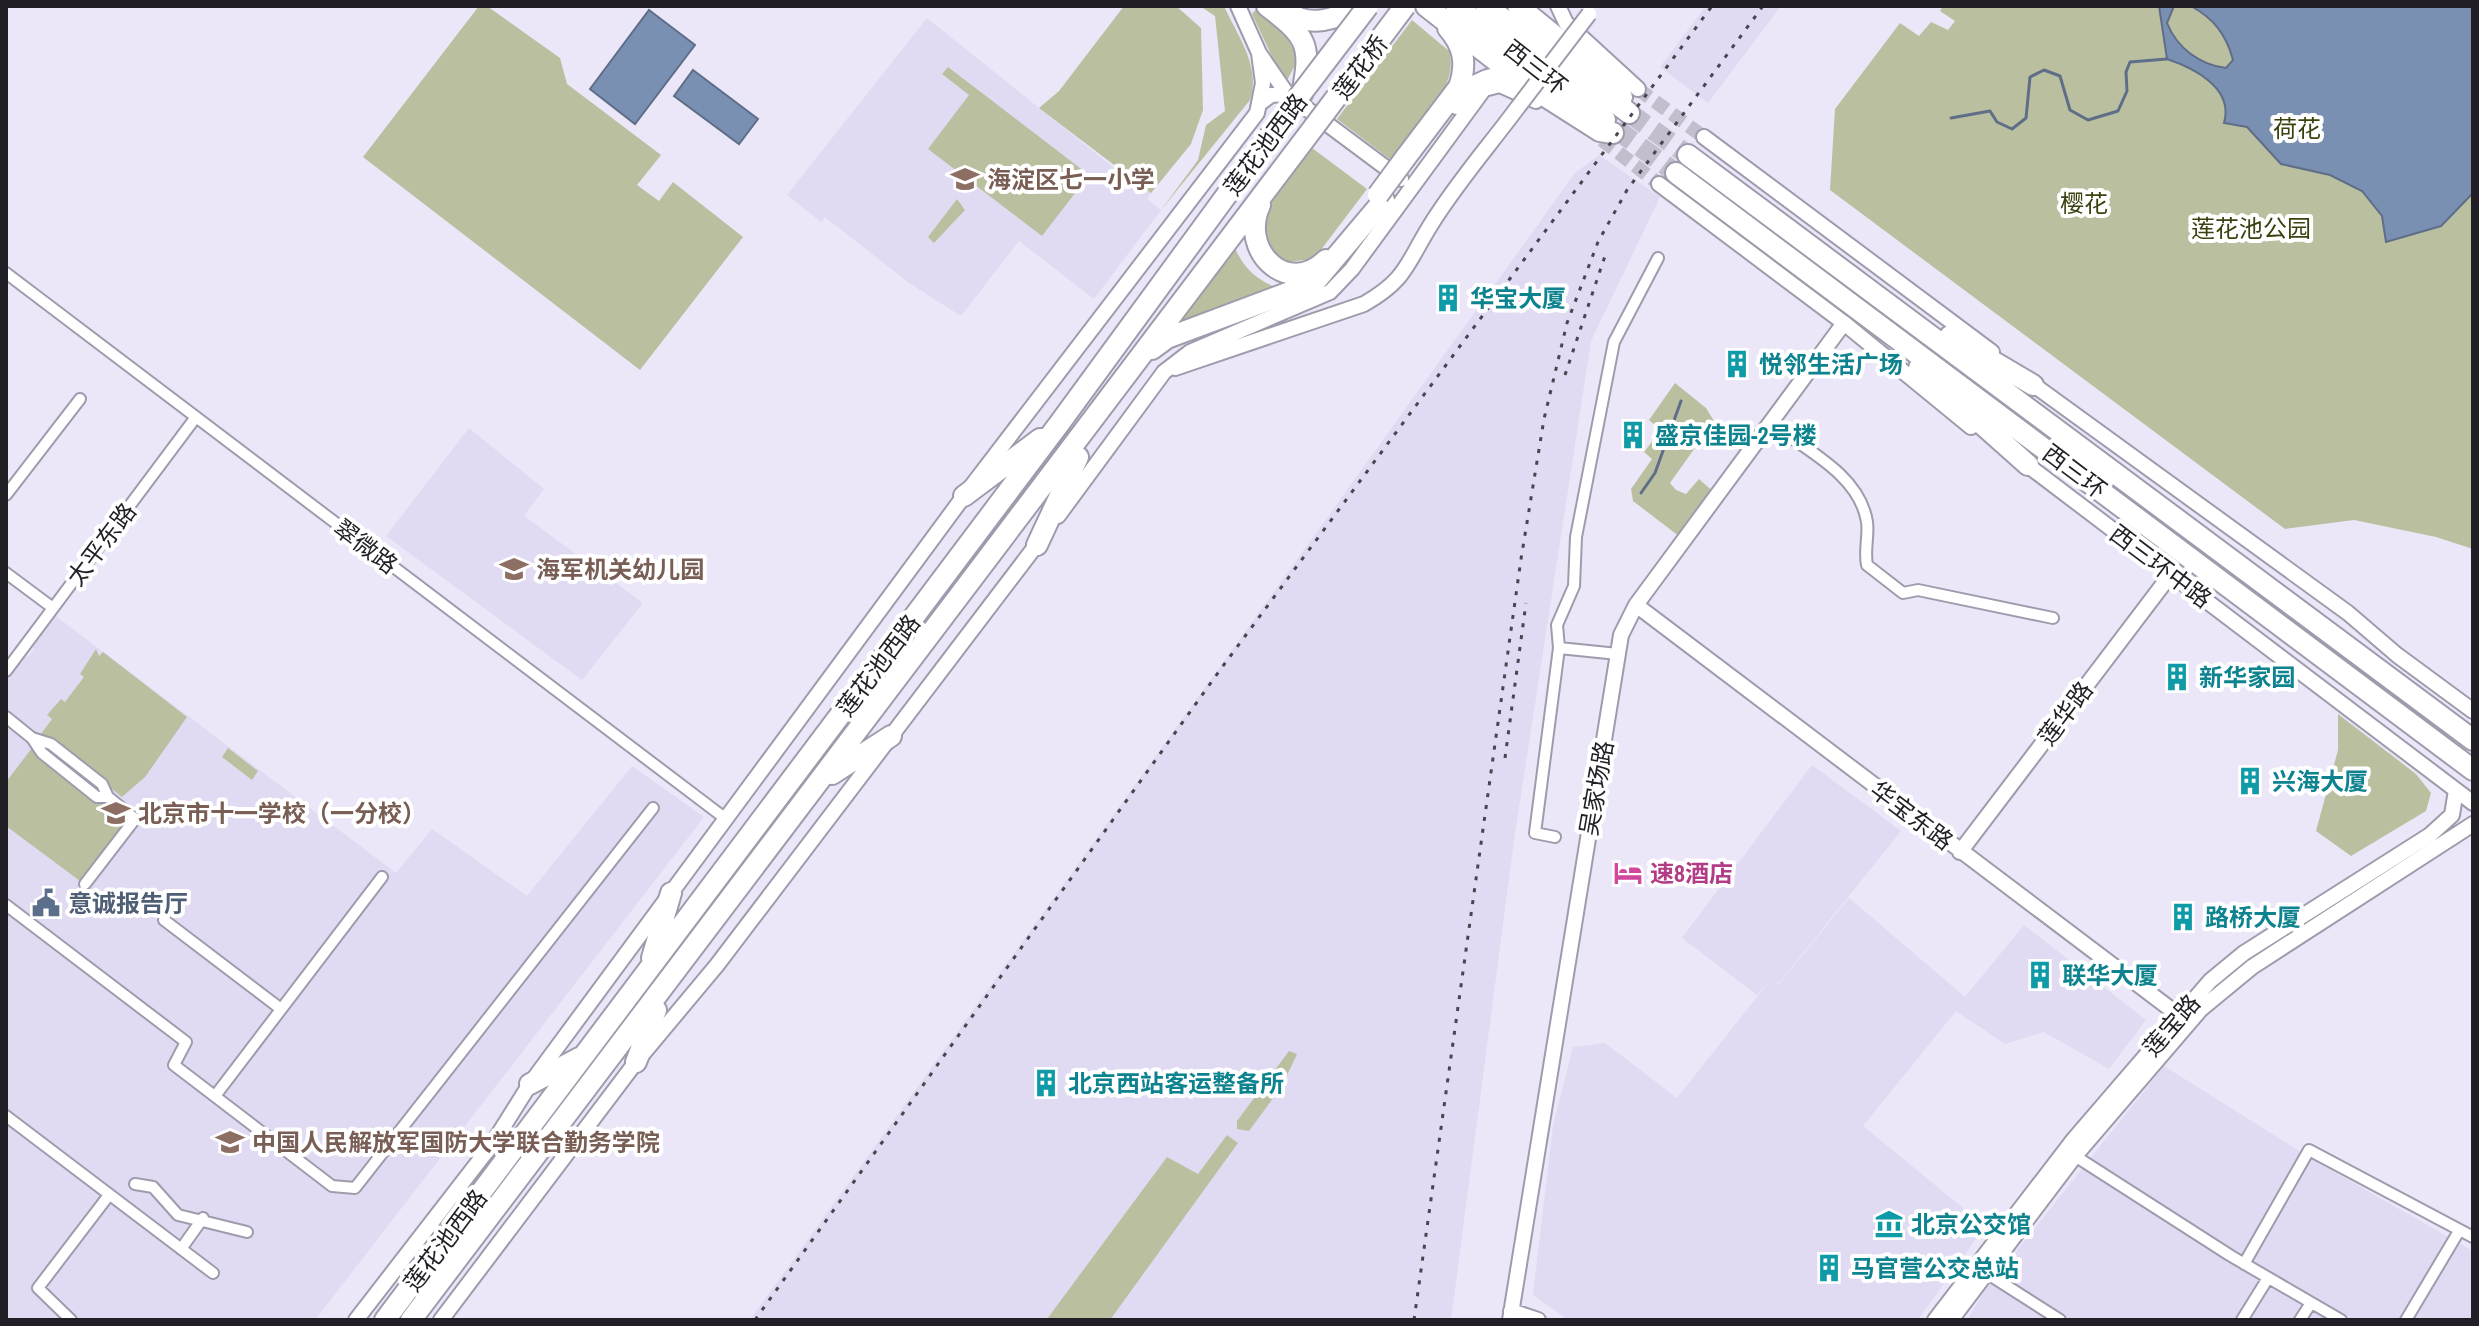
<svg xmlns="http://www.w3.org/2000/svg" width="2479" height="1326" viewBox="0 0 2479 1326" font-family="'Archivo Narrow','Noto Sans SC',sans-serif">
<rect width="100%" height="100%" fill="#ebe6f8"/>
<path fill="#e1daf3" d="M1706,6H1781L1708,103L1660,67Z
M927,18L1109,164L1151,193L1147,199L1161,210L1094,299L1019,241L961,316L909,283L825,217L821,222L787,195Z
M1599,155L1660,197L1591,341L1514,840L1451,1320H750L1575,173Z
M469,428L544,489L524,516L643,603L582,680L386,536Z
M53,614L396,873L432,829L527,896L632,766L704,817L315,1320H6V677L23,654L28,657L34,649L30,645Z
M1812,765L1901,831L1779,983L1774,980L1779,984L1849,898L1965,997L2024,925L2146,1020L2109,1069L2044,1032L2005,1044L1956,1011L1863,1126L1985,1226L1918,1320H1568L1533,1295L1553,1126L1573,1047L1605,1043L1677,1098L1772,978L1757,995L1682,938Z
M2164,1066L2315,1161L2473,1251V1320H1967L1984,1292Z"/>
<path fill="#bac09f" d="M479,6H487L560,58L567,84L661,155L637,185L659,201L673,182L743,237L640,370L363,157Z
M1124,6H1176L1201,28L1203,110L1191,144L1151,193L1039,108L1059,91Z
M1200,6H1224C1238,37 1261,66 1250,100L1161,210L1198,160L1206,125L1225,111L1215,16Z
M1943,6H2473V549L2436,537L2354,520L2285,529L1830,190L1835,109L1900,23L1919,36L1931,22L1948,30L1955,21L1940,11Z
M1257,8L1285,33L1298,60L1285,84L1252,14Z
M1412,20L1449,51C1461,88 1413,131 1391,160L1337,119Z
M948,67L1089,175L1042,236L928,149L969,95L942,74Z
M1312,148L1367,189L1314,259L1278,263L1268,256L1261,211Z
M957,199L965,210L934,243L928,237Z
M1234,246C1244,270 1259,282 1283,290L1180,326L1178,322Z
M1675,383L1706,408L1714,421L1670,483L1676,490L1686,494L1699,479L1717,495L1684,540L1633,501L1631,489L1652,459L1644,452L1661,430L1649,420Z
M96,649L99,656L103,652L187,717L145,777L122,797L41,734L52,719L47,715L61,699L65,702L84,677L80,674Z
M2338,714L2416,774L2431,793L2426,811L2351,856L2316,831L2338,750Z
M32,748L125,822L80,881L6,826V782Z
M228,748L258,771L252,780L222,757Z
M1289,1051L1297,1054L1282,1086L1249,1131L1237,1129V1121Z
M1227,1135L1238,1143L1110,1320L1047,1319L1167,1157L1198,1174Z"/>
<path fill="#7a90b3" stroke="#5f6e88" stroke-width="2" d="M2159,6H2174L2167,23C2177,48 2200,65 2226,68L2233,60C2226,34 2214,19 2191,6H2473V193L2441,226L2386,242L2382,216L2362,191L2330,175L2281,164L2247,127L2224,123C2234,88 2194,68 2167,59Z
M649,10L695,45L635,124L590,89Z
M693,70L758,119L739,144L674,96Z"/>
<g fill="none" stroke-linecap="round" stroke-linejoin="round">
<path stroke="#5f6e88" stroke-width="3" d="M1951,118L1990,111L1997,122L2012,129L2026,118L2030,77L2044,70L2060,76L2070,110L2088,120L2118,111L2127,91L2126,72L2130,62L2167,59
M1641,493L1655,473L1681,401"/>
<path stroke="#c3bece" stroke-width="14" stroke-dasharray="14 7" stroke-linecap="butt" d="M1638,89L1704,137
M1602,140L1659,184"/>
<path stroke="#c3bece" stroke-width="20" stroke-dasharray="20 10" stroke-linecap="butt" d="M1629,113L1688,155
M1616,129L1676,173"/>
<defs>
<path id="street" d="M6,273L726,819
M1770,423C1805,449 1860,475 1867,522C1869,536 1864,550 1867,565L1903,593L1918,590L2053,618
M6,495L80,399
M6,573L53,608
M1559,648L1618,654
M6,671L196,417
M6,717L32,738L51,744L102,784L108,797L135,819L85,884
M32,738L42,753L97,797H108
M1555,837L1535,833L1559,648L1557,625L1574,586L1576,537L1614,342L1658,258
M6,905L186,1042L174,1065L332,1186L355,1188L653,808
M164,920L281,1009
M215,1096L382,877
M6,1116L213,1273
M2075,1156L2231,1256L2341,1320
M135,1184L153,1187L178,1215L247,1232
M181,1249L203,1218
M2244,1264L2309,1150L2473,1237
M1985,1272L2060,1320
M71,1320L38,1288L109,1195
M2242,1320L2268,1278
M2300,1320L2311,1303
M2406,1320L2459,1231"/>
<path id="secondary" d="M1238,6L1259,53L1287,94L1271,95L1259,104
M1558,6L1566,23L1638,89
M1287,94L1401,179
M1704,137L1992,352
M1659,184L1844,323L1971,427
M1175,368L1364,304C1406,280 1406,265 1430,226C1455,185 1489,146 1518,107
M2027,380L2348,613L2397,655L2473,711
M2022,461L2473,803
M1058,516L1164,372L1190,352L1330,292L1352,269L1484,89L1500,85L1536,101
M1636,605L2185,1020
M1960,852L2171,574
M1511,1311L1538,1320
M356,1320L493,1143L530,1084L964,496L1257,113L1263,83L1259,53
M441,1320L636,1062L717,965L1041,539
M1510,1320L1621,635L1636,605L1844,323
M1935,1320L2074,1139L2210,981L2244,953L2430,835L2452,815L2456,790
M1951,1320L2075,1156L2201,1009L2252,967L2473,824"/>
<path id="highway" d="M1267,6C1307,36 1312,45 1302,94
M1426,6L1526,84L1600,131L1613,133
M1456,6L1605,120
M1486,6L1629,113
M1518,6L1605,77L1622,97
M1286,11C1310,29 1336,19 1360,6
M1457,104C1473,82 1496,71 1522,82
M1688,155L2473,740
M1406,157L1459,87C1467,64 1464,46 1448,28
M1676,173L2473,770
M1260,205C1239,250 1287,298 1326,260
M1950,336L2033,385
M1152,349L1167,338L1314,283L1384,200
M1919,368L2028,465
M964,496L1040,439
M1037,545L1078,457
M832,774L891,736
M652,958L671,893
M636,1062L656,1010
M530,1084L579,1058
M385,1320L1059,424L1291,107
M411,1320L1314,127"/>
</defs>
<use href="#street" stroke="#a09bac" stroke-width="14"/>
<use href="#secondary" stroke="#a09bac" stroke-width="18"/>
<use href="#highway" stroke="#a09bac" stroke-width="24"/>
<use href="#street" stroke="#fff" stroke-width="10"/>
<use href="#secondary" stroke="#fff" stroke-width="14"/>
<use href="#highway" stroke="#fff" stroke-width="20"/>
<path stroke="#48454e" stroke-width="3" stroke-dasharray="4 8" stroke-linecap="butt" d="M1565,375L1607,250
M1505,758L1526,603
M755,1320L1220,670L1712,6
M1414,1320L1521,559L1544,419L1567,323L1598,242L1627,190L1763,6"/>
<defs>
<path id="secondary-bridge" d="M1518,107L1589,14"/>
<path id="highway-bridge" d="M1291,107L1368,6
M1314,127L1405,6
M1378,195L1406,157"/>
</defs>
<use href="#secondary-bridge" stroke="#a09bac" stroke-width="18" stroke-linecap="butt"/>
<use href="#highway-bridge" stroke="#a09bac" stroke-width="24" stroke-linecap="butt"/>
<use href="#secondary-bridge" stroke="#fff" stroke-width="14"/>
<use href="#highway-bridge" stroke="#fff" stroke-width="20"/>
</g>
<defs>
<symbol id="school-bare" viewBox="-9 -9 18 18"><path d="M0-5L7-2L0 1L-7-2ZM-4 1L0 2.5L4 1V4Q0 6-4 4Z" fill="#8d6e63" stroke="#fff" stroke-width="2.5" paint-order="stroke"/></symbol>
<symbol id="building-bare" viewBox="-9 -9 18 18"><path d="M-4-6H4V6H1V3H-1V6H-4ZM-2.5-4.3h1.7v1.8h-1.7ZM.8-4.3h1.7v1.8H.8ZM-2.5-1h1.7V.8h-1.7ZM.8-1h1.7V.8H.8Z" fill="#0f9aa8" stroke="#fff" stroke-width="2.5" paint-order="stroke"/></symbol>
<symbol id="hotel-bare" viewBox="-9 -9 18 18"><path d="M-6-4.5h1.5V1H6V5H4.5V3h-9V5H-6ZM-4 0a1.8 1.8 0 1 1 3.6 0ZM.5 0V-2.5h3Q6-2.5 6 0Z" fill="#d1479c" stroke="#fff" stroke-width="2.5" paint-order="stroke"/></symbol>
<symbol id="civic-bare" viewBox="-9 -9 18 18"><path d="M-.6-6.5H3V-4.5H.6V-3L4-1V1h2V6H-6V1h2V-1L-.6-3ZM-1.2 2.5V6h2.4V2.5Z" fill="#5c6f8a" stroke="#fff" stroke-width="2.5" paint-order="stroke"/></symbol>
<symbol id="university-bare" viewBox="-9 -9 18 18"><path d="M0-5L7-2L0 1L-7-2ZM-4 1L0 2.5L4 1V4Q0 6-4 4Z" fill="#8d6e63" stroke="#fff" stroke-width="2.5" paint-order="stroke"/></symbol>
<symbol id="museum-bare" viewBox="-9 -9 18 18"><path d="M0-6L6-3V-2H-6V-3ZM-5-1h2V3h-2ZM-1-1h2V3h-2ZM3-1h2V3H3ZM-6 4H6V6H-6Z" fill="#0f9aa8" stroke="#fff" stroke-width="2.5" paint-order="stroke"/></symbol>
</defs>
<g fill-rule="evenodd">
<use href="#school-bare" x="945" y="159" width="40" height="40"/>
<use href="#building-bare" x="1428" y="278" width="40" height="40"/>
<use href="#building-bare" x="1717" y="344" width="40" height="40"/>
<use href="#building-bare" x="1613" y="415" width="40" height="40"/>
<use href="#school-bare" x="494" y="549" width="40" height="40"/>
<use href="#building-bare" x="2157" y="657" width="40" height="40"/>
<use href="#building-bare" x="2230" y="761" width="40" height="40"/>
<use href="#school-bare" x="96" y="793" width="40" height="40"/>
<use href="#hotel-bare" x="1608" y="853" width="40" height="40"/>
<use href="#civic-bare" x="26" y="883" width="40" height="40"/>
<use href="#building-bare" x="2163" y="897" width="40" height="40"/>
<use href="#building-bare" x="2020" y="955" width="40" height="40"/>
<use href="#building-bare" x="1026" y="1063" width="40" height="40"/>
<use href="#university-bare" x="210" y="1122" width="40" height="40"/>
<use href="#museum-bare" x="1869" y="1204" width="40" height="40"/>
<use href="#building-bare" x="1809" y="1248" width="40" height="40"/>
</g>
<g text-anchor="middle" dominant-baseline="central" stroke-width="8" stroke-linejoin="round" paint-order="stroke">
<g font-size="24" fill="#211f25" stroke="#fff">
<text transform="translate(1360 67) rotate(-53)">莲花桥</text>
<text transform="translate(1536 67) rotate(38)">西三环</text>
<text transform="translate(1265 144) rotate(-53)">莲花池西路</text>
<text transform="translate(2075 471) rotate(37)">西三环</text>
<text transform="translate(101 544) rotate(-53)">太平东路</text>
<text transform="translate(366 546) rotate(37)">翠微路</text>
<text transform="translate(2161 566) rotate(37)">西三环中路</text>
<text transform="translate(878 665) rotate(-53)">莲花池西路</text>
<text transform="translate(2065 713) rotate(-53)">莲华路</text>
<text transform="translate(1596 788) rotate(-80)">吴家场路</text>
<text transform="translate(1912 815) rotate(37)">华宝东路</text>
<text transform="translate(2171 1025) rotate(-49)">莲宝路</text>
<text transform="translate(445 1240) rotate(-53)">莲花池西路</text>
</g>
<g font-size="24" fill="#3c410f" stroke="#fff">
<text x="2297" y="128">荷花</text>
<text x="2084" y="203">樱花</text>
<text x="2251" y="228">莲花池公园</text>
</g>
<g font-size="24" font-weight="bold" fill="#785e54" stroke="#fff" text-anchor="start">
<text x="987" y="179">海淀区七一小学</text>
<text x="536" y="569">海军机关幼儿园</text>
<text x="138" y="813">北京市十一学校（一分校）</text>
<text x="252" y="1142">中国人民解放军国防大学联合勤务学院</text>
</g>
<g font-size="24" font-weight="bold" fill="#0d838f" stroke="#fff" text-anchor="start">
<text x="1470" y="298">华宝大厦</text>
<text x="1759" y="364">悦邻生活广场</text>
<text x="1655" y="435">盛京佳园-2号楼</text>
<text x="2199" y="677">新华家园</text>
<text x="2272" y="781">兴海大厦</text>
<text x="2205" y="917">路桥大厦</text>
<text x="2062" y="975">联华大厦</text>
<text x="1068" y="1083">北京西站客运整备所</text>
<text x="1911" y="1224">北京公交馆</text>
<text x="1851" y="1268">马官营公交总站</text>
</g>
<g font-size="24" font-weight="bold" fill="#b23c85" stroke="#fff" text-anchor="start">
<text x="1650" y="873">速8酒店</text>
</g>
<g font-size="24" font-weight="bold" fill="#4e5e75" stroke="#fff" text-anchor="start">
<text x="68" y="903">意诚报告厅</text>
</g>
</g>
<rect width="2479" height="1326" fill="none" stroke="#211f25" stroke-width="16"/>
</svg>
